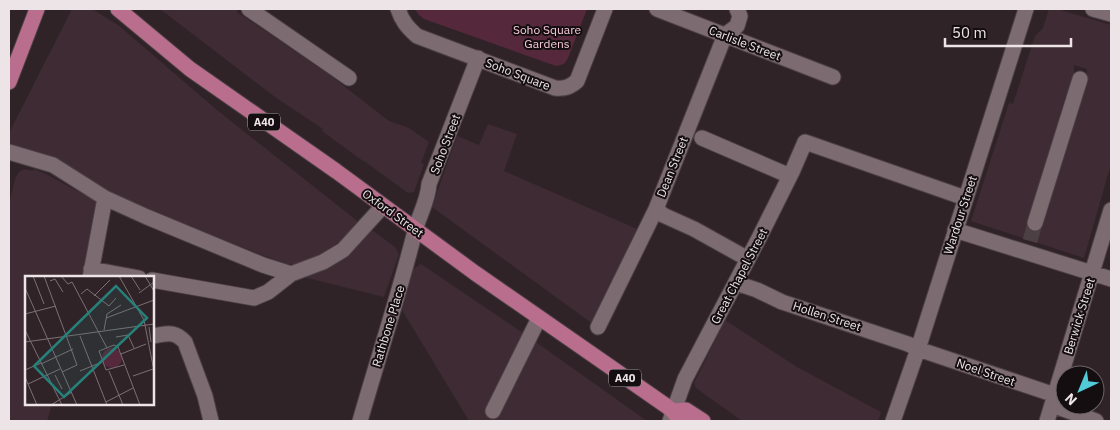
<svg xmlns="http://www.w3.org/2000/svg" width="1120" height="430" viewBox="0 0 1120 430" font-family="'IBM Plex Sans',sans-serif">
<rect width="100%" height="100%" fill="#302328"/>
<path fill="#3f2b33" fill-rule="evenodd" d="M72,9H92L118,25L217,110L361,224L339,242L313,260L288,265L105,193L59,162L9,144V133Z
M160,9H238L237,12L331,76L389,121L409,128L429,142L421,163L424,164L414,192L408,193L364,161H363L322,131L323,129L275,97Z
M1049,9H1057L1111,25V164L1084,258L971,221L1009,103L1013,104L1035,36L1043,28ZM1074,65L1087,69V71L1070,125L1059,118L1065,97H1068L1074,76Z
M488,124L517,134L504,171L637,229L593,324L432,207L457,136L479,145Z
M24,169L33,171V169L44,173L99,203L85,277L26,278V404H52L47,421H9V204L15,179L19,172Z
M369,228L395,247L399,254L384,297L295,275Z
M421,264L526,335L647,421H469L402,310L413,269Z
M725,320L797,367L881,412L878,421H742L696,388L694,383Z"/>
<path fill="#55293b" d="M415,9H587L568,58L564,64L556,66L424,19L419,15Z"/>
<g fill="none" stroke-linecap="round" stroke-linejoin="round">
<path stroke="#4c4045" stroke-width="15" stroke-dasharray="15 8" stroke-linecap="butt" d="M1030,241L1035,223"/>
<defs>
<path id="minor" d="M249,9L349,78
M398,9C402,21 407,27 417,36L555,88C565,89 570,87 577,81L605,9
M657,9L833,77
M1093,9L1111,14
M702,138L790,176
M9,152L53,165L105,198L147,217L263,265L291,274L323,262L343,250L383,206
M656,209L663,215L694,229L748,259
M1035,223L1080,79
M955,230L1111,279
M91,269L139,278
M90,278L105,198
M152,280L254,298L268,292L291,274
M736,283L757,290L782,302L908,344L918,349L1055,395
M598,327L656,209L725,35L737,26L740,16L737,9
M152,336C167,334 174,330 185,342L205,396L211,421
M1052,405L1096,421
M493,411L539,318
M360,421C378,358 399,295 415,231C419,215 428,201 429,184L478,58
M670,421L685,379L759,238L792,172L805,142L965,198
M893,421L918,349L1026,9
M1047,421L1111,210"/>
<path id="major" d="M118,9L190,69L336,171L475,273L665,405L673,411L680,421
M9,82L37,9
M673,411L686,410L703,421"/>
</defs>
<use href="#minor" stroke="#4b4044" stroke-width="17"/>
<use href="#major" stroke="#4b4044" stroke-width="17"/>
<use href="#minor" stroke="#7c6b71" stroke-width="15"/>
<use href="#major" stroke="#ba6e8d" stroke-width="15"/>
</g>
<g text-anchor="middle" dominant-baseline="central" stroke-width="4" stroke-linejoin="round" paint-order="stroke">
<g fill="#140e10" stroke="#aca4a6" stroke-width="1">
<rect x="248" y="113.5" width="32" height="17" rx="4"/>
<rect x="609" y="369.5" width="32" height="17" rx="4"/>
</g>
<g font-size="11" font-weight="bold" fill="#ede4e7">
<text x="264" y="122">A40</text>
<text x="625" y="378">A40</text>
</g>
<g font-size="12" fill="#f8cada" stroke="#140e10">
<text x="547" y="29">Soho Square<tspan x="547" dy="14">Gardens</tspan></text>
</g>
<g font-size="12" fill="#ede4e7" stroke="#140e10">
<text transform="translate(745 43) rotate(21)">Carlisle Street</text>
<text transform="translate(518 74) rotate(21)">Soho Square</text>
<text transform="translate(445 144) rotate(-69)">Soho Street</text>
<text transform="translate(672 167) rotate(-68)">Dean Street</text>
<text transform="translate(393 213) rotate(36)">Oxford Street</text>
<text transform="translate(960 215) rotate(-72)">Wardour Street</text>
<text transform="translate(739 276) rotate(-62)">Great Chapel Street</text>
<text transform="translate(827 316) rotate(18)">Hollen Street</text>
<text transform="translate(1079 316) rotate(-73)">Berwick Street</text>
<text transform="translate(388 326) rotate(-73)">Rathbone Place</text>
<text transform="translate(986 372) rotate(19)">Noel Street</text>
</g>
</g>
<g transform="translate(25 276)">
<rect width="129" height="129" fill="#302328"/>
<path d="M77 82a10 10 0 1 1 20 0a10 10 0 1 1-20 0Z" fill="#55293b"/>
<path fill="none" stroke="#7c7074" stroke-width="1" d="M8,0L19,28M19,0L52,89L37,96M36,0L43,8L47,6M94,0L119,44L129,95M106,0L115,14M120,0L129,15M25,5L30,3L38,16M47,6L82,72M0,12L52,129M114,17L129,6M56,18L62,13L84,30L91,22M69,20L85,4M0,38L31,30M81,42L129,24M124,51L126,66M0,54L37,129M79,54L82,38L96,29M55,60L82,129M91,61L103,59L109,72M0,66L129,48M96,78L121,68M16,88L48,73M99,89L81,94L74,75L89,69L93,71L115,129M0,94L16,87M55,95L77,86M84,95L98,129M30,99L37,113M108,100L128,93M0,101L12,129M3,108L35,93M81,126L108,112M26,129L47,116"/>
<path fill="#25817a" fill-opacity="0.15" stroke="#25817a" stroke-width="2.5" d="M91,10L122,42L39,121L9,90Z"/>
<rect width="129" height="129" fill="none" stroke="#ede4e7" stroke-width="2.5"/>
</g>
<rect width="1120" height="430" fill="none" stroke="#ede4e7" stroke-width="20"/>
<g transform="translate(1080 390) rotate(224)"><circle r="24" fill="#140e10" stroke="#6b6466"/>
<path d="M0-4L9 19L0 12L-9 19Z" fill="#52cbd9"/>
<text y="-8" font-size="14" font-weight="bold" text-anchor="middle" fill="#ede4e7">N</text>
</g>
<path d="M945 38v8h126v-8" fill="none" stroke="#ede4e7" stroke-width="2.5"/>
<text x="952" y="38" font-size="15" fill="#ede4e7" stroke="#140e10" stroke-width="4" paint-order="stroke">50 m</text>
</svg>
